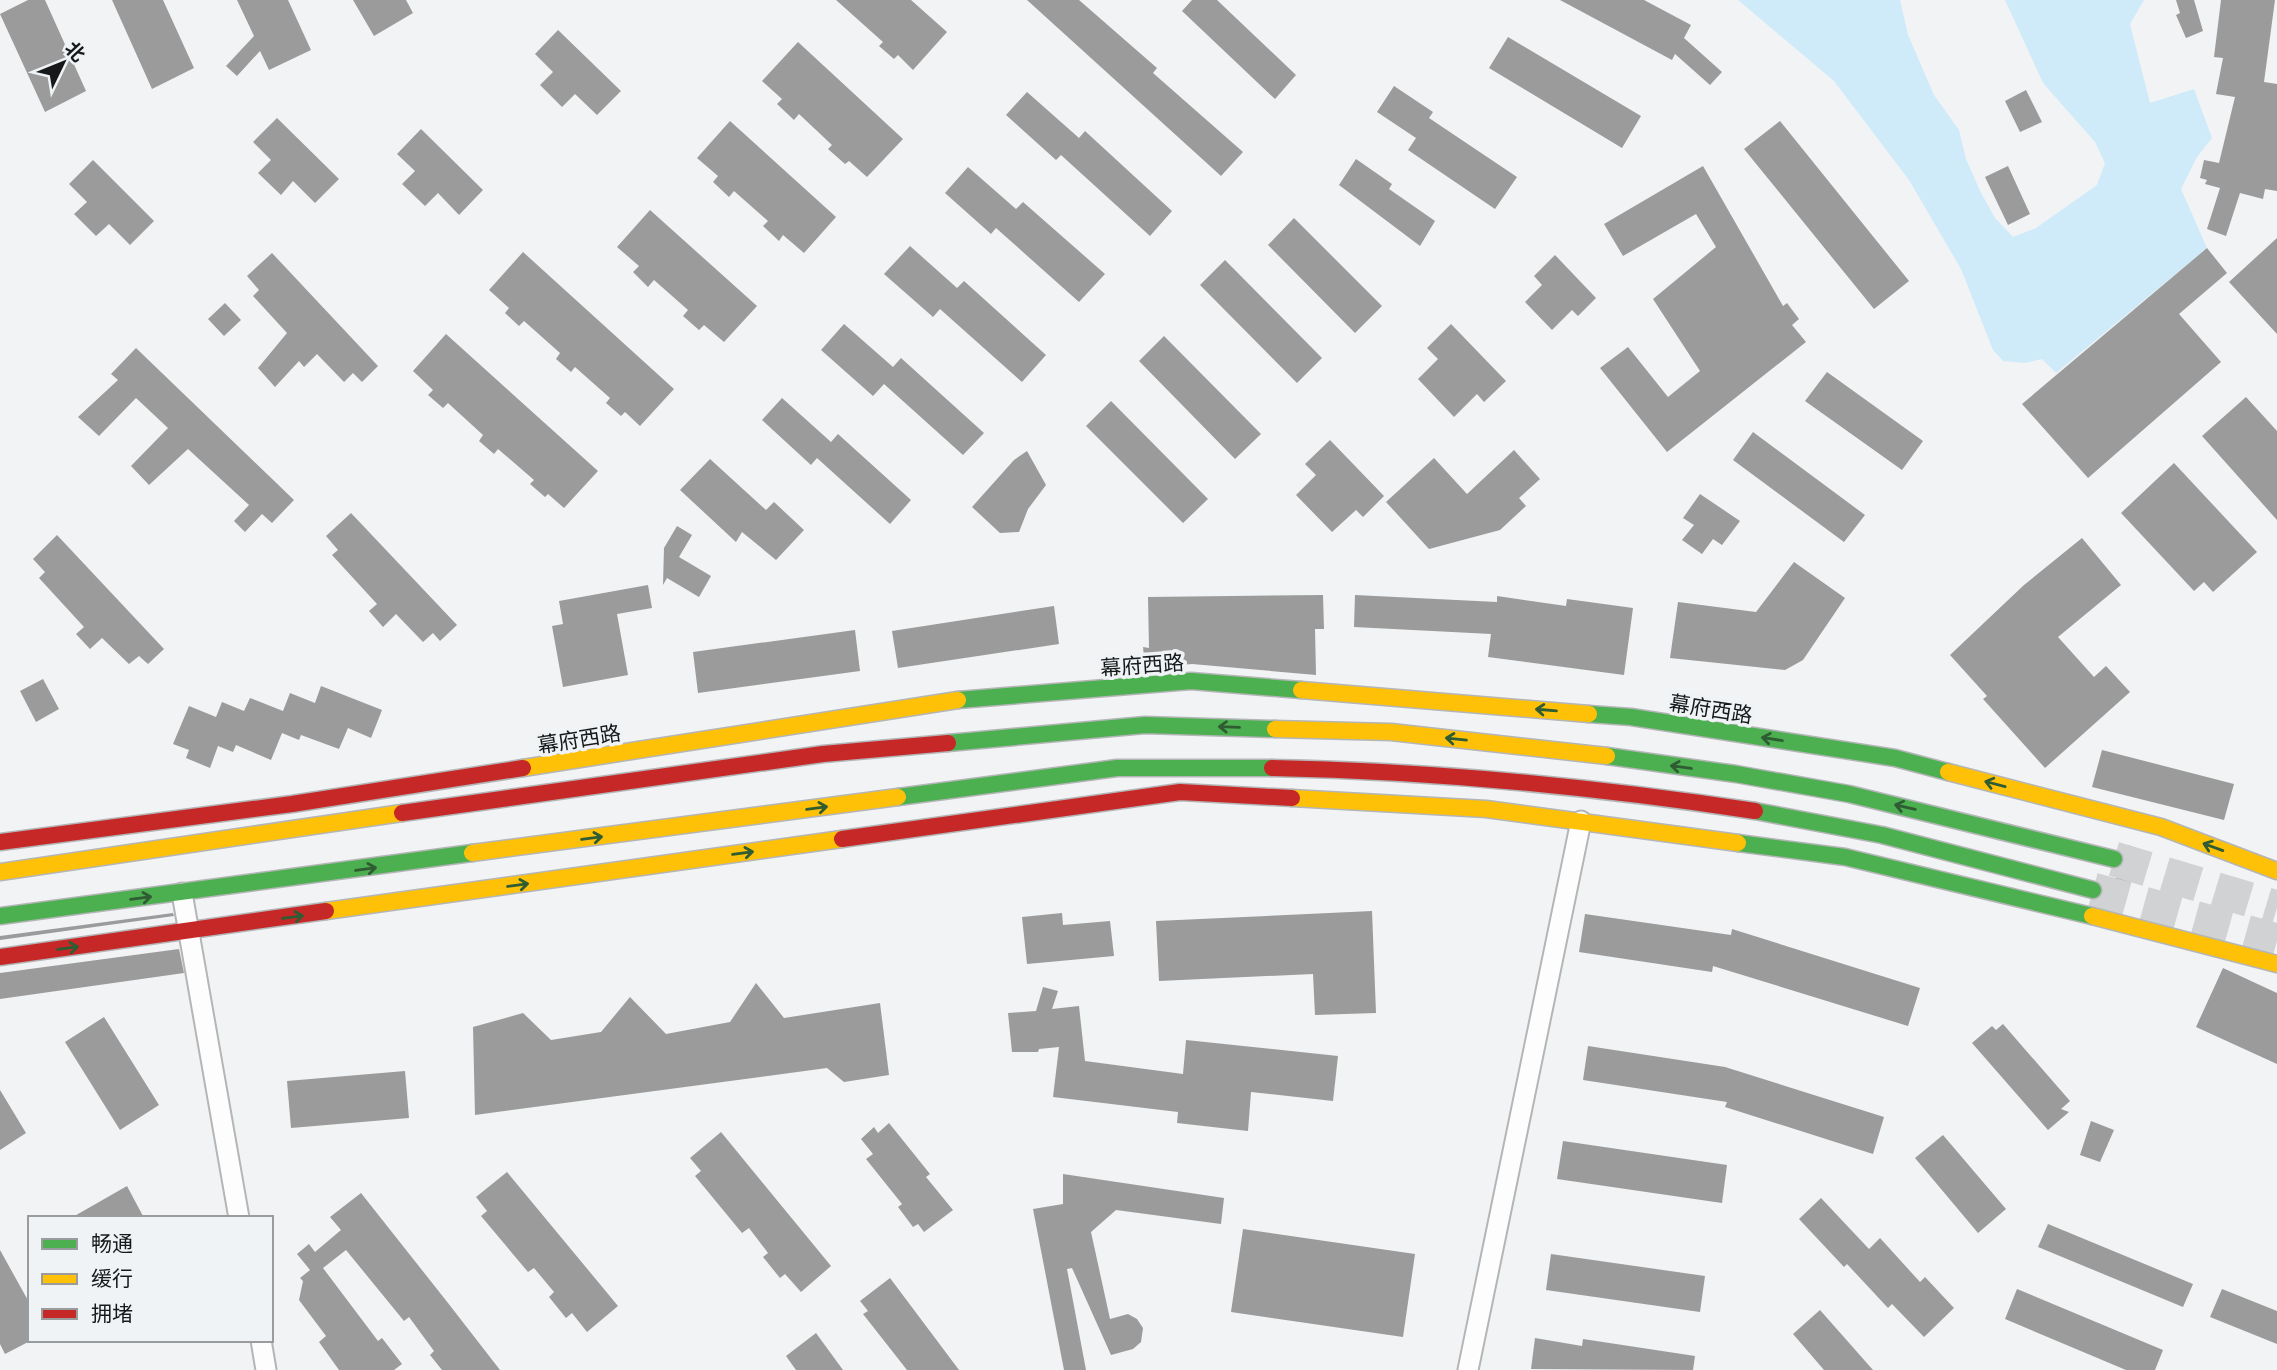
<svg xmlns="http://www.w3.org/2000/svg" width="2277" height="1370" viewBox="0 0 2277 1370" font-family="'Exo 2','Noto Sans SC',sans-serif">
<rect width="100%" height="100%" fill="#f1f3f4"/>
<path fill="#cfebf9" d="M1738,0H1900L1908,35L1934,95L1959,130L1966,159L1980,191L1995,218L2013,237L2036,228L2097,185L2105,163L2095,142L2043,83L2005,0H2144L2130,24L2150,103L2194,89L2212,138L2197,157L2181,189L2207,248L2056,373L2042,359L2025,363L2003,361L1993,350L1961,269L1909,180L1834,81Z"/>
<path fill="#9b9b9b" d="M28,0H45L86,91L45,112L0,14Z
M112,0H163L194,68L152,89Z
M237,0H288L311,50L269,70L260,51L237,76L226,66L254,36Z
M353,0H406L413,13L374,36Z
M836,0H911L947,32L913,70L898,55L894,59L879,46L883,42Z
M1027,0H1079L1157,68L1153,73L1243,152L1221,176Z
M1192,0H1217L1296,75L1275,99L1182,11Z
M1560,0H1644L1691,25L1684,38L1722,72L1710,85L1675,54L1672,60Z
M2176,0H2194L2203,31L2186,38L2176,15L2180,13Z
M2221,0H2275L2264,82L2277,84V191L2265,189L2263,199L2240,193L2226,236L2207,229L2220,188L2205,184L2207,180L2200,178L2204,160L2219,163L2235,97L2216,94L2223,58L2214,57Z
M558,30L621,91L597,115L575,94L562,107L540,85L553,72L535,54Z
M1508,37L1641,116L1622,148L1489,68Z
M798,42L903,139L867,177L849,161L845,164L828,149L832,145L799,114L794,120L777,104L782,99L762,81Z
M1394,86L1433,112L1429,118L1517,177L1495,209L1408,150L1416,138L1377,112Z
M2026,90L2042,122L2020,132L2005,101Z
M1027,92L1079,138L1085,131L1172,211L1150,236L1061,155L1056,160L1006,115Z
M277,118L339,179L315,203L293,181L281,195L258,173L271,160L253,142Z
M730,121L836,217L804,253L783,235L779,241L763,226L768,221L734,191L729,197L713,182L718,176L697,158Z
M1780,121L1909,281L1874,309L1744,149Z
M421,129L483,190L459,215L438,193L425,206L402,184L415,171L397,154Z
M1356,159L1392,184L1389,189L1435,221L1420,246L1339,185Z
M93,160L154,221L130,245L109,224L96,236L74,214L87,202L69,184Z
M1703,166L1783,306L1787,303L1799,319L1792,325L1806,342L1667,452L1600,368L1628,347L1668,397L1700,371L1653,299L1716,247L1696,214L1623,256L1604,224Z
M2008,166L2030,214L2008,225L1985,177Z
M968,167L1016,209L1023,202L1105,274L1079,302L996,228L991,234L945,193Z
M650,210L757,306L724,342L704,325L699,330L683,316L688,310L654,280L648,287L633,272L639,266L617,247Z
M1294,218L1382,306L1355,333L1268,245Z
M2277,238V334L2229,282Z
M910,246L957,288L964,281L1046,355L1022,382L940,309L933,317L884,274Z
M2207,248L2227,273L2179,314L2221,362L2088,478L2022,404Z
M523,252L674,389L640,426L625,412L621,416L606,403L610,398L575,367L571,372L556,359L560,353L524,321L519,326L505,313L509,308L489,290Z
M272,253L378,366L362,382L353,373L344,382L317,354L304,367L299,361L275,387L258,368L287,333L253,296L259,290L247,276Z
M1555,255L1596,298L1578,316L1572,310L1552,330L1525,302L1542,285L1534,276Z
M1225,260L1322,358L1297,383L1200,285Z
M225,303L241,320L224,336L208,319Z
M844,324L893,367L901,358L984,433L963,455L884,384L873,396L821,350Z
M1451,324L1506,381L1484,402L1477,394L1454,417L1418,379L1438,359L1427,348Z
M446,334L598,471L564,508L548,494L545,497L530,484L534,480L498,449L494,454L479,441L483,435L448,403L443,408L428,395L433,390L413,371Z
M1164,336L1261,434L1235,459L1139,361Z
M136,348L294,500L272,523L262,514L245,532L234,521L249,505L188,449L149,485L131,466L168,428L136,398L99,436L78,417L118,380L111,374Z
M1827,372L1923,441L1902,470L1805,401Z
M2246,397L2277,431V520L2202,436Z
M782,398L831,442L838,434L911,500L890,524L817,458L811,465L762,420Z
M1111,401L1208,499L1183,523L1086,426Z
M1753,432L1865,515L1844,542L1733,460Z
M1330,440L1384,496L1363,517L1356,510L1332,532L1296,495L1316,475L1305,464Z
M1514,450L1540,479L1519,498L1526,506L1500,530L1429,549L1386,502L1434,458L1467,494Z
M1027,451L1046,485L1028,509L1019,532L1000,533L972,507L1014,460Z
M710,459L766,510L774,502L804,530L776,560L742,532L736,542L680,490Z
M2174,463L2257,552L2213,592L2204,582L2194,591L2121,513Z
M1700,494L1740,521L1722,545L1713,539L1702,554L1682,540L1694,525L1683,518Z
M351,513L457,625L440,641L433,633L423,642L396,614L383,627L369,611L377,604L332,555L338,550L326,536Z
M677,526L692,535L679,557L711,576L699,597L667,578L663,585L664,548Z
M57,535L164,649L148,664L139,656L129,664L102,638L90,649L76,634L84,627L39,578L45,572L33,559Z
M2082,538L2121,585L2058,637L2094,677L2106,666L2130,692L2045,768L1983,699L1987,696L1950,655L2024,585Z
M1794,562L1845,598L1803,660L1785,670L1670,658L1678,602L1756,612Z
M648,585L652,608L617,614L628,675L563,687L552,626L563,624L559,601Z
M1323,595L1324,629H1315L1316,675L1192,664L1145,668L1143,647L1149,648L1148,597Z
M1355,595L1497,602V596L1566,606L1567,599L1633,608L1624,675L1488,657L1491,634L1354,627Z
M1054,606L1059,644L898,668L892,631Z
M855,630L860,671L698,693L693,652Z
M43,679L59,709L36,722L20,691Z
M321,686L382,710L371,738L348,728L339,749L301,735L299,740L282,733L271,760L236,745L233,752L218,746L210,768L186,758L189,750L173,744L189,706L216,717L222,702L244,711L250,698L283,711L290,693L315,703Z
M2102,750L2234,784L2224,820L2092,787Z
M2128,845L2142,850L2123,906L2108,903L2113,894L2109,878H2120L2129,872L2134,863Z
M1372,911L1376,1013L1315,1015L1313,974L1159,981L1156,921Z
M173,913L174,916L0,940V936Z
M1062,913L1063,925L1110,921L1114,956L1027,964L1022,917Z
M1585,914L1731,935L1732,929L1920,988L1908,1026L1713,966L1712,972L1579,952Z
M179,949L184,973L0,999V973Z
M2223,968L2277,993V1064L2196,1027Z
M756,983L784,1018L880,1003L889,1075L844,1082L827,1068L475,1115L473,1027L523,1013L551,1040L601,1032L630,997L666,1034L730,1022Z
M1043,987L1058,991L1052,1009L1079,1006L1085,1061L1183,1074L1186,1040L1338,1056L1333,1101L1251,1092L1248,1131L1177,1123L1178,1112L1053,1097L1059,1047L1039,1049L1038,1052H1012L1008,1013L1036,1011Z
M104,1017L159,1105L120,1130L65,1042Z
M2003,1024L2070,1101L2061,1109L2069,1112L2048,1130L1972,1043L1992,1026L1996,1030Z
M1588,1046L1725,1067L1884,1117L1873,1154L1725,1107L1727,1102L1583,1080Z
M405,1071L409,1118L291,1128L287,1081Z
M0,1090L26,1133L0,1150Z
M2091,1121L2114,1130L2100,1162L2080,1155Z
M889,1123L930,1174L926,1177L953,1210L924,1232L918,1224L913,1227L898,1207L902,1204L866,1159L873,1154L861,1139L874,1127L878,1133Z
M721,1132L831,1266L801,1292L785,1274L780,1278L763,1257L768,1253L749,1228L742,1233L695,1176L701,1171L690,1158Z
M1943,1135L2006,1209L1978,1233L1915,1158Z
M1563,1141L1727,1165L1722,1203L1557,1179Z
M507,1172L618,1306L587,1332L572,1313L566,1318L549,1297L554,1292L534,1268L528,1272L481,1216L487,1211L476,1197Z
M1063,1174L1224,1198L1221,1224L1116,1210L1091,1232L1110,1319L1128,1314L1137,1319L1143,1328L1141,1342L1133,1349L1111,1355L1072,1268L1067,1269L1086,1370H1064L1033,1209L1063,1204Z
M127,1186L144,1218H71Z
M361,1193L448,1303L500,1370H442L430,1355L434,1351L409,1317L404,1321L346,1250L323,1268L378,1341L382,1338L402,1364L394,1370H339L319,1342L326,1336L299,1300L303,1281L300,1278L310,1270L297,1254L309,1244L315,1252L341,1230L330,1217Z
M1821,1198L1869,1249L1880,1238L1920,1282L1925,1277L1954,1308L1924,1337L1892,1304L1888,1308L1847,1264L1844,1267L1799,1219Z
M2048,1224L2193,1284L2183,1307L2038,1247Z
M1243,1229L1415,1254L1403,1337L1231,1312Z
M0,1250L30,1304V1341L5,1354L0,1344Z
M1551,1254L1705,1276L1700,1312L1546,1290Z
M890,1278L959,1370H907L863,1314L868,1311L860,1301Z
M2017,1289L2163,1350L2155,1370H2126L2005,1319Z
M2222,1289L2277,1311V1344L2210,1317Z
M1820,1310L1873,1370H1824L1793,1334Z
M816,1333L843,1370H796L786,1356Z
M1535,1338L1582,1346L1583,1339L1695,1356L1693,1370L1531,1369Z"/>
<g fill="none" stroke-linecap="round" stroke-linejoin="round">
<path stroke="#d0d2d3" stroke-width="35" stroke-dasharray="35 18" stroke-linecap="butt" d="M2114,859L2277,908
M2093,890L2277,941"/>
<defs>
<path id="street" d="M182,893L239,1218
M261,1340L266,1370
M1468,1370L1581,821"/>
<path id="fast" d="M958,700L1191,681L1301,690
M1589,714L1631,717L1895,758L1948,772
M948,743L1145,725L1275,729
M1607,756L1736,774L1849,794L2114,859
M898,797L1117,768H1272
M1755,811L1882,835L2093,890
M1738,843L1845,857L2092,916
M0,916L472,853"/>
<path id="slow" d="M1301,690L1589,714
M1275,729L1391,732L1607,756
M523,768L958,700
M1948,772L2161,827L2277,871
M1292,798L1486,809L1738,843
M472,853L898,797
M0,872L402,813
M326,911L842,839
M2092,916L2277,964"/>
<path id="jam" d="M1272,768C1434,771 1595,787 1755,811
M402,813L823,754L948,743
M842,839L1180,792L1292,798
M0,842L292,804L523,768
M0,957L326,911"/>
</defs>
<use href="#street" stroke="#b4b5b6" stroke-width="23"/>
<use href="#fast" stroke="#b4b5b6" stroke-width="19"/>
<use href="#slow" stroke="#b4b5b6" stroke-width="19"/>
<use href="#jam" stroke="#b4b5b6" stroke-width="19"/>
<use href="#street" stroke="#fdfdfd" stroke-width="19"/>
<use href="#fast" stroke="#4caf50" stroke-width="16"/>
<use href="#slow" stroke="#ffc107" stroke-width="16"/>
<use href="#jam" stroke="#c62828" stroke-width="16"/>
</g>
<defs><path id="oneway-shaft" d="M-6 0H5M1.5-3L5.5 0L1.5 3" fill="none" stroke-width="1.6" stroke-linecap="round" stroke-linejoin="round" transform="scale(1.75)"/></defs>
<g stroke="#2f5c32">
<use href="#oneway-shaft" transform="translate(1546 710) rotate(-175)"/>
<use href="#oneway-shaft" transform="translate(1229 727) rotate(-178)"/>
<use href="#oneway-shaft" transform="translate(1456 739) rotate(-174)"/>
<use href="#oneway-shaft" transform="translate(1772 739) rotate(-171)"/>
<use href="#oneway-shaft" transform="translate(1681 767) rotate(-172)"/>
<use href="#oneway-shaft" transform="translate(1995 784) rotate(-165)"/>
<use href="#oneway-shaft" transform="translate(1905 807) rotate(-167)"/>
<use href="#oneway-shaft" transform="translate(817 808) rotate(-8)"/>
<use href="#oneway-shaft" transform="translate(592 838) rotate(-8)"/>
<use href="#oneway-shaft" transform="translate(2213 847) rotate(-160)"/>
<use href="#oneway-shaft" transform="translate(743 853) rotate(-8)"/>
<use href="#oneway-shaft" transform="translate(366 869) rotate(-8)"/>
<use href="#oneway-shaft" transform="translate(518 885) rotate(-8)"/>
<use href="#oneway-shaft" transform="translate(141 898) rotate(-7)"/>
<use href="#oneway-shaft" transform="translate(293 917) rotate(-8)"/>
<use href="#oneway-shaft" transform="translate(68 948) rotate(-8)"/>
</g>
<g text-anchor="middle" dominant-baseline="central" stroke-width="7" stroke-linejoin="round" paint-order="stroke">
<g font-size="21" fill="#171819" stroke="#f0f3f5">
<text transform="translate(1142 664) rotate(-4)">幕府西路</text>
<text transform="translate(1711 708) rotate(9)">幕府西路</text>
<text transform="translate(579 738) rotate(-9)">幕府西路</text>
</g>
</g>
<rect x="28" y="1216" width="245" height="126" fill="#f0f3f5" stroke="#999b9d" stroke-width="2"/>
<rect x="42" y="1239" width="35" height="10" fill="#4caf50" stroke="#999b9d" stroke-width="2"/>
<text x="91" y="1251" font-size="21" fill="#171819">畅通</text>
<rect x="42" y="1274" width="35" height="10" fill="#ffc107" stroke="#999b9d" stroke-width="2"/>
<text x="91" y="1286" font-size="21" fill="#171819">缓行</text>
<rect x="42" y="1309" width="35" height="10" fill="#c62828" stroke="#999b9d" stroke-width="2"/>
<text x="91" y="1321" font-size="21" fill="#171819">拥堵</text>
<g transform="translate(63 63) rotate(47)" stroke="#f0f3f5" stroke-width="5" paint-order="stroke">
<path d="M0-5L12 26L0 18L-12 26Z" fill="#171819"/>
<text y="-10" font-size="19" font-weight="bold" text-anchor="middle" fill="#171819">北</text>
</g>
</svg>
